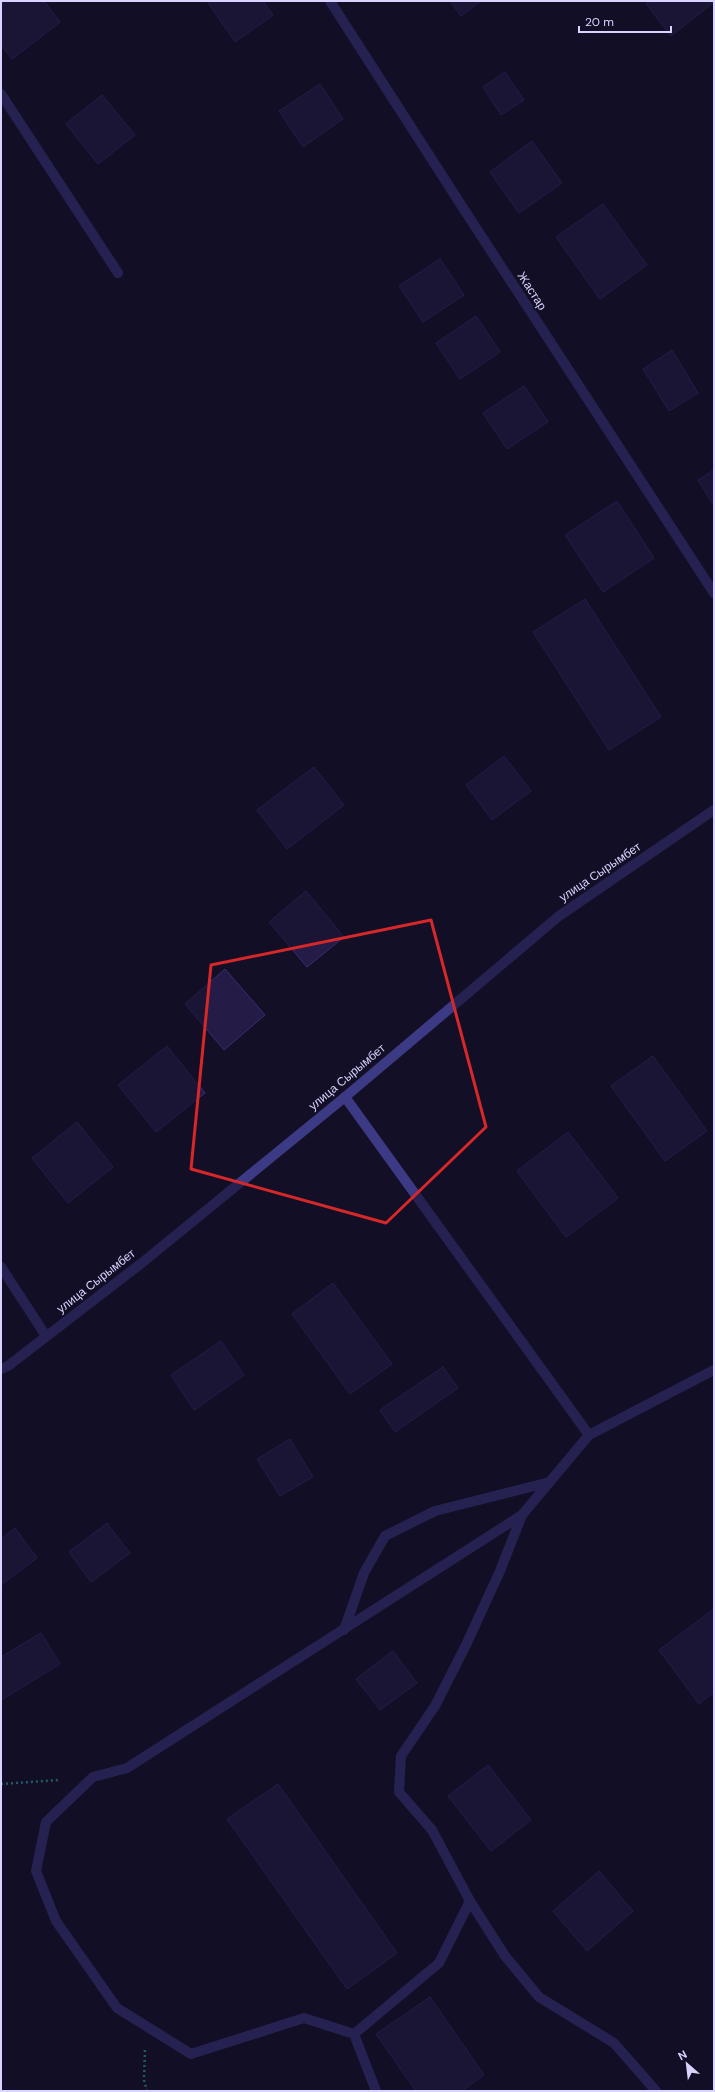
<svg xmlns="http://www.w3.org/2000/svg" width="715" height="2092" viewBox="0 0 715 2092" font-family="'DM Sans',sans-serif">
<rect width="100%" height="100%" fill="#130f26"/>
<path fill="#241b47" stroke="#3b2d73" d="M1,1H44L60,22L12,59L1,45Z
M207,1H263L273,15L235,42Z
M450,1H481L461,16Z
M650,1H714V2L671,36L646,4Z
M505,72L524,100L501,115L483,87Z
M320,84L343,119L303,147L279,111Z
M102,95L135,135L98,164L66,124Z
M532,141L562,183L519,213L490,172Z
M603,204L647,265L600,299L556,237Z
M440,259L464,295L423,322L399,286Z
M476,316L500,352L460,379L436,343Z
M672,350L698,393L669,411L643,369Z
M524,386L548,422L507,449L483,413Z
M714,470V506L698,480Z
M617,501L654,558L603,592L565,535Z
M585,599L661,717L609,750L533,632Z
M504,756L531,791L492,820L466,785Z
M314,767L344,805L287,849L257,810Z
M306,891L344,937L307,967L269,922Z
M225,969L265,1015L224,1050L185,1004Z
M167,1046L205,1093L156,1132L118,1085Z
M653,1056L707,1131L665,1161L611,1086Z
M77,1122L113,1167L68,1203L32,1158Z
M568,1132L618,1198L566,1237L517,1171Z
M333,1283L392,1364L350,1394L292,1314Z
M221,1341L244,1375L194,1410L171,1375Z
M443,1367L458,1388L395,1432L380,1410Z
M290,1439L313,1477L280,1496L257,1459Z
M107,1523L130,1553L91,1582L69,1552Z
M15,1528L37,1558L1,1585V1539Z
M714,1609V1692L699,1704L659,1650Z
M41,1633L60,1664L1,1700V1657Z
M393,1651L417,1683L380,1710L356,1679Z
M488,1765L531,1820L491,1851L448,1796Z
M278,1784L397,1953L347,1989L227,1819Z
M599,1871L633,1911L587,1951L553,1911Z
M430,1997L484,2075L462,2091H416L376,2034Z"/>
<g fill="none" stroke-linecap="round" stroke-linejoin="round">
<path stroke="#2fb8b0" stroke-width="2.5" stroke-dasharray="2 3" stroke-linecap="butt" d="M1,1784L59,1780
M145,2050L144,2080L147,2091"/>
<path stroke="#3d3a85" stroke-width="10" d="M345,1097L589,1435
M344,1630L364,1573L385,1536L435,1511L550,1482
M354,2034L304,2018L191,2054L117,2008L56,1921L36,1871L46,1822L93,1777L127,1768L522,1515
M376,2091L354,2034L439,1963L470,1901
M656,2091L614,2043L539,1997L505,1956L470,1901L432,1830L399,1792L401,1756L435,1706L466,1645L500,1571L522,1515L589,1435L714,1370"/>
<path stroke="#3d3a85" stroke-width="10" d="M330,1L465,211L714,593
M1,94L118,273
M1,1267L46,1336
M1,1369L8,1366L143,1262L345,1097L559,916L714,810"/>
</g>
<path d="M0 0H715V2092H0ZM431,920L486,1127L386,1223L191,1169L211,965Z" fill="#130f26" fill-opacity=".55" fill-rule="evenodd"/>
<path fill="none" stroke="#d62828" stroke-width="3" stroke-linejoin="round" d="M431,920L486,1127L386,1223L191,1169L211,965Z"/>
<g text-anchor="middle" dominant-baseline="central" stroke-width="4" stroke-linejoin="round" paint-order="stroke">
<g font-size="12" fill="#d9d4ff" stroke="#130f26">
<text transform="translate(532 291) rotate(57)">Жастар</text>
<text transform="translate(600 872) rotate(-34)">улица Сырымбет</text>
<text transform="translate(347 1077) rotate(-40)">улица Сырымбет</text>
<text transform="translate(96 1281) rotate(-38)">улица Сырымбет</text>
</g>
</g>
<rect width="715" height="2092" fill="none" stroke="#d9d4ff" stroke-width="4"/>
<g transform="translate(687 2064) rotate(332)" stroke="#130f26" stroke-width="3" paint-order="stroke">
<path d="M0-3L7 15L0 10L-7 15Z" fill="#d9d4ff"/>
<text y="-6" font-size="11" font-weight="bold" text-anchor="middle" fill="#d9d4ff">N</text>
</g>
<path d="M579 26v6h92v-6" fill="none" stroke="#d9d4ff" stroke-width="2"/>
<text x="585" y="26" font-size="12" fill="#d9d4ff" stroke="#130f26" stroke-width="3" paint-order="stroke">20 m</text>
</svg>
